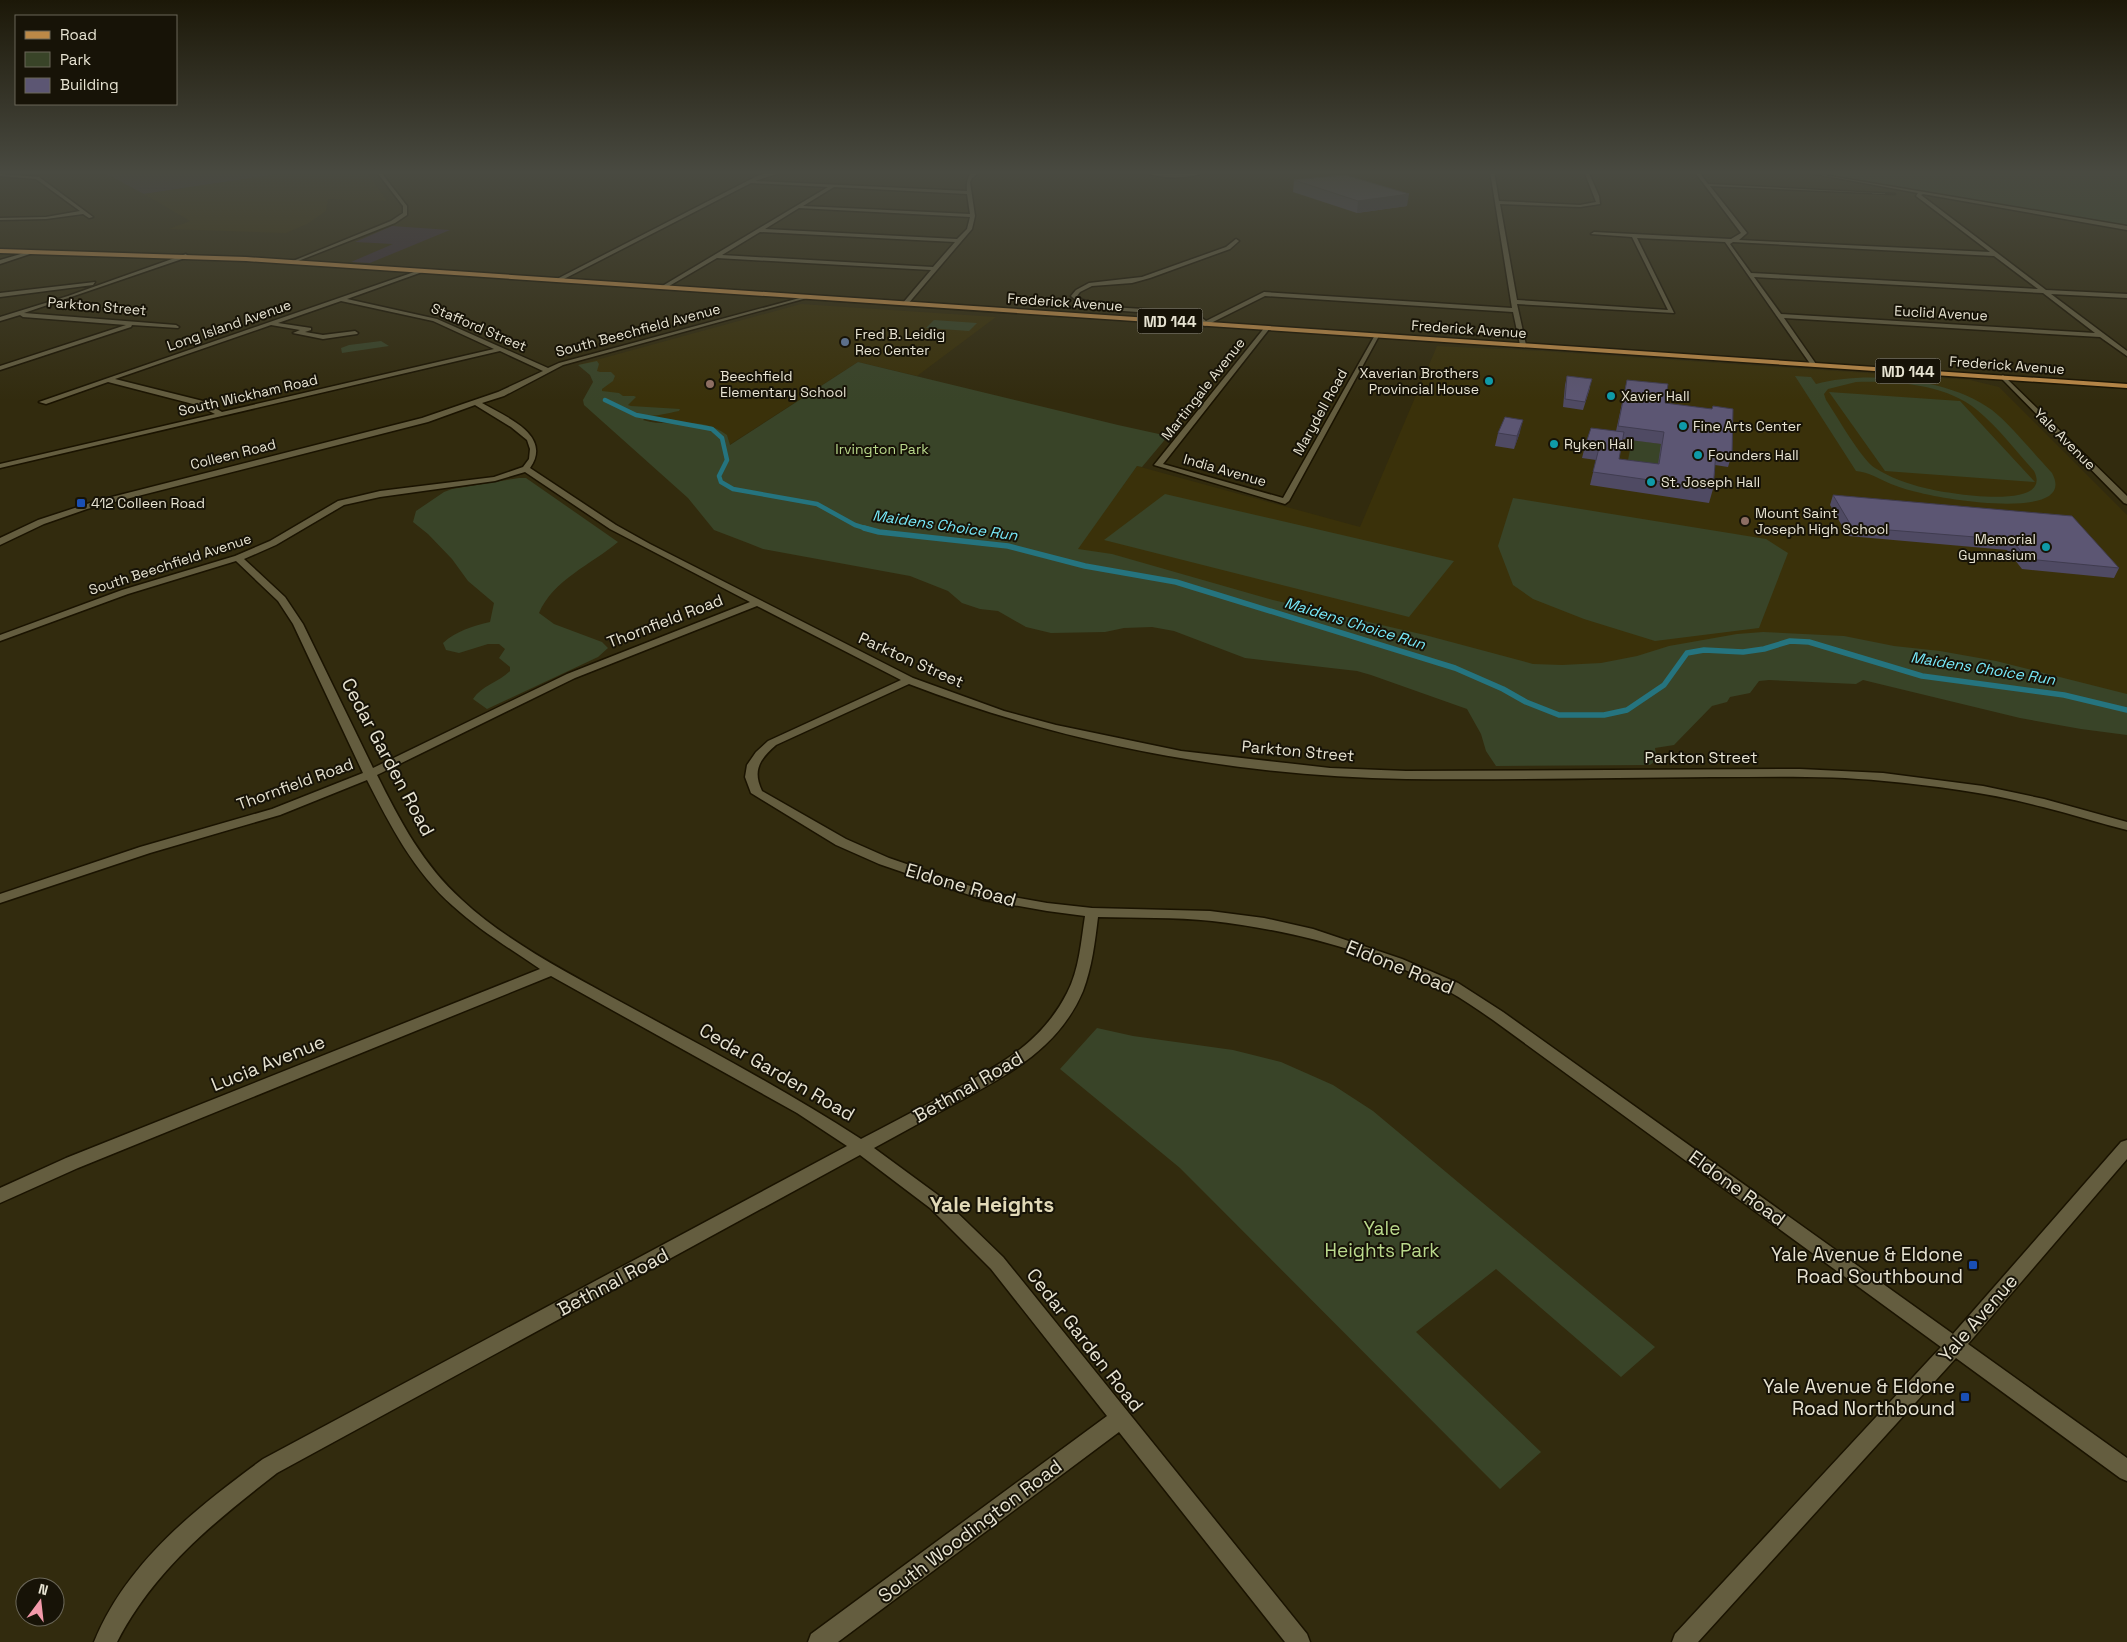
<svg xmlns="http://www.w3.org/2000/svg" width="2127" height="1642" viewBox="0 0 2127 1642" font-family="'Space Grotesk',sans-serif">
<rect width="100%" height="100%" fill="#322b0e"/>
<path fill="#3a2d3b" d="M101,171H286L285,173L144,194Z
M392,226L450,230L370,263L351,262L393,244L355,242Z"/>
<path fill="#3a310a" d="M286,171H366L387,201L328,199L326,211L307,224L286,233L169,229L190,221L144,194L284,173Z
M801,304L996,317L917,376L858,362L712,456L694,433L593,393L600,376L578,365Z
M1437,346L1542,351L1970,380L1999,387L2127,515V709L1843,640L1556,676L1074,553L1137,466L1360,527Z"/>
<path fill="#394428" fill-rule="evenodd" d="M1809,171H2127V226Z
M934,320L977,323L969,331L926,328Z
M381,341L389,346L342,353L341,348L349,345Z
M597,361L599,364L597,371L600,372H611L615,376L613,381L602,389V391L619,393L623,396H634L636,397L628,405L631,406L680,409L679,411C668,413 658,416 647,416L643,420C673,429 699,414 727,435L730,445L858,362L1118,425L1168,436L1142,467L1137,466L1078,549L1112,554L1273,600L1425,635L1533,664L1562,665L1601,663L1637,656L1669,646L1737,634L1763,632L1844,636L1894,646L1940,651L1996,661L2127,694V735L2081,729L2020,718L1863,680L1856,684L1769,680L1759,681L1750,693L1730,697L1727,702L1712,706L1674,745L1655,748L1656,755L1654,762L1650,765L1496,766L1486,751L1481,734L1467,709L1371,675L1357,671L1245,658L1174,631L1152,627L1124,628L1105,632L1051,633L1026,627L998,611L980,609L962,603L948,591L910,576L763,549L748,543L714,530L688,498L584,405L583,400L593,382L590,375L578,365Z
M1795,376L1811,377L1816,384C1865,370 1950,378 1992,410C2011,425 2034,454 2052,473C2079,522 1942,499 1921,493C1911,491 1901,488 1891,484C1879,479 1869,472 1856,471ZM1856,382C1895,381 1946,384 1977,410C1998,427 2016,451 2034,471C2055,512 1943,493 1925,488C1908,484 1891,478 1875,468C1861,459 1837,416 1826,400L1824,394L1828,389Z
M1829,392L1960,401L2035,482L1885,471Z
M1632,440L1662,444L1658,464L1628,460Z
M519,478H526L618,542C592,564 553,580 539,613L554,624L602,642L608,648L598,657L487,709L473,699C481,686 499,682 510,671V667L499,658L505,649L499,644H488L459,653L446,650L443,643C456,631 473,626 490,622L494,603L468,581L452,559L428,534L413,522L416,511L444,492L452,489Z
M1165,494L1454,561L1409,617L1104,540Z
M1513,498L1766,539L1788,553L1759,628L1655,641L1584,619L1533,599L1513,585L1498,546Z
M1097,1028L1133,1036L1233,1050L1281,1062L1333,1085L1373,1111L1655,1347L1621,1377L1496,1269L1416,1332L1541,1452L1500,1489L1180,1168L1060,1069Z"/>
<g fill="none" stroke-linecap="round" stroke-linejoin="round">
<path stroke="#25747f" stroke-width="4.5" d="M605,400L636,415L712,429L722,438L727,460L719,476L721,482L733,489L817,504L855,525L868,529"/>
<path stroke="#25747f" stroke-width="5.5" d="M864,528L879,532L1008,546L1085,566L1176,582L1455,668L1503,689L1526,702L1559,715H1604L1627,710L1664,685L1687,653L1704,650L1743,652L1764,649L1790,641L1809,642L1922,676L2064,695L2127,710"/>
<defs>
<path id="minor" d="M376,171H380L407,206V215L395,223L293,263V261L391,221L403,213V206Z
M778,171H785L755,181L967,191C966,181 968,170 981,171L972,178L970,182L975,216L972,229L907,305L902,304L931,270L717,258L664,289L659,288L828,187L751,183L560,281L555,280L759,175ZM834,187L967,194L970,214L803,206ZM799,208L970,217L967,229L957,239L765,229ZM760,232L955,242L933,267L722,255Z
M1143,171L1168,174L1209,171C1192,179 1160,180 1143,171Z
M1490,171H1494L1499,201L1580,205L1596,202L1584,171H1588L1599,196L1600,204L1580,207L1500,204L1517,300L1668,310L1632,237L1591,234L1594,232L1731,239L1741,233L1694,171H1698L1708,184L1895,194L1710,186L1747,233L1739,240L1990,252L1916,196L1918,193L1799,171L2127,226V230L1923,194L1921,195L2046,290L2127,294V298L2051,294L2127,351V356L2100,337L1784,318L1816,364L1811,365L1725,242L1637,238L1674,313L1517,304L1526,345L1523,347L1520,345L1513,312L1265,296L1205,326L1192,316L1110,310L1079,303L1071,296L1076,290L1089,283L1142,277L1226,247L1236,239L1239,241L1230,249L1150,278L1132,283L1092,286L1080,292L1077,296L1083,300L1110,307L1194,312L1206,321L1264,292L1512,308ZM1733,242L1994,256L2038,289L1751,273L1730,244ZM1754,277L2043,293L2095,333L1781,314Z
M0,174L39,177L93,217L89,218L83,214L46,219L0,220V218L46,217L80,211L36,179L0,176Z
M31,251L36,252L0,264V260Z
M186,254L188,257L24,313L176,325L179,327L178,328L132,325L131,327L0,370V366L126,325L23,317L20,315L0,321V317L68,296Z
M420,270L425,271L347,299L437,319L548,368L559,363L807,296V298L563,365L504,396L482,403C506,417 553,435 530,468L616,525L650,544L913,678L1004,711L1056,725L1181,751L1330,768L1406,771L1800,769L1883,773L1983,786L2044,799L2127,822V830C2099,823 2071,814 2043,807C1991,793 1937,786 1884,781C1827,775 1768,777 1711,777C1609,778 1508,780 1406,779C1237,776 1067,745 909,684L776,745C760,759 752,770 762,791L846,839L889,858L991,893L1047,903L1092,908L1210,911L1264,918L1313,929L1402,959L1458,983L1503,1012L1953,1334L2121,1142L2127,1140V1159L1968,1344L2127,1458V1481L2120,1478L1956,1358L1698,1642H1672L1675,1634L1941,1347L1493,1020C1478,1010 1463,999 1448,991C1378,952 1291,930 1212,921C1175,917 1136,918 1098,917C1095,942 1092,967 1083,991C1059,1048 1009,1074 958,1102C930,1117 902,1133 874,1148L942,1198L1003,1257L1307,1634L1310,1642H1285L1119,1432L838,1642H808L811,1634L1107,1416L991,1269L930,1208L860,1155L277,1473C215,1521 154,1570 117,1642H94C126,1563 196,1508 263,1459L847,1146L797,1113L551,976L78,1168L0,1203V1188L66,1158L540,969C511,949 479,930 453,906C414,872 390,825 367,780L280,815L150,853L0,903V894L140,847L272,809L363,773L293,624L278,601L236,561L128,594L0,641V635L122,590L235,556L270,541L338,501L380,491L494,477L523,467L529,459L530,449L527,440L511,427L475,405L428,422L87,509L44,524L0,545V538L38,520L96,501L422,418L498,392L543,371L500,351L0,468V464L215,414L197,405L108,382L46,404L39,402ZM341,301L433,321L494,349L222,412L203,401L115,379L271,325L300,330L293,333L323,339L357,334L358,333L355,331L323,335L305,332L311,330V328L278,323ZM525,472L610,529L750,602L567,674L373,768L303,624L285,597L244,559L276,545L344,505L380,497L495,481ZM757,606L901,680L768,741L756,752L747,765L745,777L751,793L836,845L879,864L984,900L1047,911L1085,916C1081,942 1079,970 1067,993C1040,1046 995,1067 946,1094C918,1109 890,1124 861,1139C784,1089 702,1046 621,1002C568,973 506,941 462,900C423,865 400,821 377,775L575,678Z
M95,282L93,285L0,297V293Z
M1265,327L1270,328L1163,464L1283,498L1375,335L1380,334L1289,501L1285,504L1154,465Z
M2003,375L2127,496V504L2124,503L2001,378L2000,377Z"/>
<path id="major" d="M0,249L246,257L2127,384V388L246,261L0,253Z"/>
</defs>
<use href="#minor" stroke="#1a1300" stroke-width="3"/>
<use href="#major" stroke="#1a1300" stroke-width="3"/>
<use href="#minor" fill="#645d3f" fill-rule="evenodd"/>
<use href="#major" fill="#bc8947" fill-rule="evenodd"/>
</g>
<path fill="#4f4a63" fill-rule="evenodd" d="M1294,180L1407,206L1357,213L1293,192Z
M1567,376L1590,388L1583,410L1563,407L1565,385Z
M1627,380L1665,403L1712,409L1713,406L1732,454L1728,467L1715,465L1713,489L1709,503L1590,485L1596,460L1582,458L1585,446L1616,431ZM1622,439L1661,444L1658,464L1619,459Z
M1520,432L1514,449L1495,446L1498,433Z
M1833,495L2119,568L2114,578L2022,569L2007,550L1848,536L1830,505Z"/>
<path fill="#403c50" d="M1409,194L1407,206L1357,213L1358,201Z
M1523,420L1520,432L1514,449L1517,436Z"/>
<path fill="#5c5673" stroke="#403c50" d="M1345,175L1409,194L1358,201L1294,180Z
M1567,376L1592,379L1585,402L1565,399Z
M1627,380L1668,384L1665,403L1712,409L1713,406L1733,409L1732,454L1716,452L1713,489L1593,472L1599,448L1585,446L1591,428L1624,432L1619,459L1659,464L1664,432L1618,426Z
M1505,417L1523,420L1517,436L1498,433Z
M1833,495L2072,516L2119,568L2027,559L2012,540L1852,527Z"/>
<linearGradient id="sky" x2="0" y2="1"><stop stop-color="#1c1808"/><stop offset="0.43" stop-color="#494a41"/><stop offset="1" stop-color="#494a41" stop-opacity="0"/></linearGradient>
<rect width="2127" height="401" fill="url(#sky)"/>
<circle fill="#5c6f8a" stroke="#171307" stroke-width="2" cx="845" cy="342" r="5"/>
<g fill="#0f9aa8" stroke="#171307" stroke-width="2">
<circle cx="1489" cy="381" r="5"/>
<circle cx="1611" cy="396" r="5"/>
<circle cx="1683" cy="426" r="5"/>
<circle cx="1554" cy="444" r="5"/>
<circle cx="1698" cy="455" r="5"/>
<circle cx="1651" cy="482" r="5"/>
<circle cx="2046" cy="547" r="5"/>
</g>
<g fill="#8d6e63" stroke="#171307" stroke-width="2">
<circle cx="710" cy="384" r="5"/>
<circle cx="1745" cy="521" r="5"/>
</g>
<g fill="#1a4fb4" stroke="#171307" stroke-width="2">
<rect x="76" y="498" width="10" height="10" rx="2.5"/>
<rect x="1968" y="1260" width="10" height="10" rx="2.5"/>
<rect x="1960" y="1392" width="10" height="10" rx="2.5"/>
</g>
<g text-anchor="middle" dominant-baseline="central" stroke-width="4" stroke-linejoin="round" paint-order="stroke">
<g font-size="14" fill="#e7e3d2" stroke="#171307">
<text transform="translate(1065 302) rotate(4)">Frederick Avenue</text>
<text transform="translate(97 306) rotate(5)">Parkton Street</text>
<text transform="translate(1941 313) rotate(3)">Euclid Avenue</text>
<text transform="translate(229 325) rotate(-19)">Long Island Avenue</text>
<text transform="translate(479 327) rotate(23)">Stafford Street</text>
<text transform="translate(1469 329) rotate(4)">Frederick Avenue</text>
<text transform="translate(638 330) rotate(-15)">South Beechfield Avenue</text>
<text transform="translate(2007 365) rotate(4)">Frederick Avenue</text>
<text transform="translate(1203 389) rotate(-52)">Martingale Avenue</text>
<text transform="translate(248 395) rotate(-13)">South Wickham Road</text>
<text transform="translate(1320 412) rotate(-61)">Marydell Road</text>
<text transform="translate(2065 439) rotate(45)">Yale Avenue</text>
<text transform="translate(233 454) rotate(-14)">Colleen Road</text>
<text transform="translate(1225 470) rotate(16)">India Avenue</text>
<text transform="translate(170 564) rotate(-18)">South Beechfield Avenue</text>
</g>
<g font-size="14" fill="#e7e3d2" stroke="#171307" text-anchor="start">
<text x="855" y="334">Fred B. Leidig<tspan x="855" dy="16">Rec Center</tspan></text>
<text x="1479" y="373" text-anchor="end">Xaverian Brothers<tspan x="1479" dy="16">Provincial House</tspan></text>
<text x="720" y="376">Beechfield<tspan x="720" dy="16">Elementary School</tspan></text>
<text x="1621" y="396">Xavier Hall</text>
<text x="1693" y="426">Fine Arts Center</text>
<text x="1564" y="444">Ryken Hall</text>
<text x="1708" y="455">Founders Hall</text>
<text x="1661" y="482">St. Joseph Hall</text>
<text x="91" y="503">412 Colleen Road</text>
<text x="1755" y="513">Mount Saint<tspan x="1755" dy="16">Joseph High School</tspan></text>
<text x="2036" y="539" text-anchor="end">Memorial<tspan x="2036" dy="16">Gymnasium</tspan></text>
</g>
<g font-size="14" fill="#bad98c" stroke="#171307">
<text x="882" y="449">Irvington Park</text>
</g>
<g fill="#171307" stroke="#a9a595" stroke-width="1">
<rect x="1137.5" y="308.5" width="65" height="25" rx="4"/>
<rect x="1875.5" y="358.5" width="65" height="25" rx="4"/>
</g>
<g font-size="15" font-weight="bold" fill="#e7e3d2">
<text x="1170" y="321">MD 144</text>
<text x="1908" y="371">MD 144</text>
</g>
<g font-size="15" font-style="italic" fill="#78eafb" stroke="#171307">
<text transform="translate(945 525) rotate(8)">Maidens Choice Run</text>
<text transform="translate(1355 623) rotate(17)">Maidens Choice Run</text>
<text transform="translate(1983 668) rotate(9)">Maidens Choice Run</text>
</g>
<g font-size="16" fill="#e7e3d2" stroke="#171307">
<text transform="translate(665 621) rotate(-21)">Thornfield Road</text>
<text transform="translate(911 660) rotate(24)">Parkton Street</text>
<text transform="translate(1298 751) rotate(5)">Parkton Street</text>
<text x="1701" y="757">Parkton Street</text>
<text transform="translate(295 784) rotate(-20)">Thornfield Road</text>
</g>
<g font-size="19" fill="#e7e3d2" stroke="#171307">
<text transform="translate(388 757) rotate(62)">Cedar Garden Road</text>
<text transform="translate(961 885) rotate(16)">Eldone Road</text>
<text transform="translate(1400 967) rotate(22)">Eldone Road</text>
<text transform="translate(268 1063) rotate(-22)">Lucia Avenue</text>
<text transform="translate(777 1072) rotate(30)">Cedar Garden Road</text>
<text transform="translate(968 1087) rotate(-30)">Bethnal Road</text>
<text transform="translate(1737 1188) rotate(36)">Eldone Road</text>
<text transform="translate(613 1282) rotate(-28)">Bethnal Road</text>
<text transform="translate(1978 1318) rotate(-49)">Yale Avenue</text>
<text transform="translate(1085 1340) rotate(52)">Cedar Garden Road</text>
<text transform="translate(970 1531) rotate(-37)">South Woodington Road</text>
</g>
<g font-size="19" fill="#bad98c" stroke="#171307">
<text x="1382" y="1228">Yale<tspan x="1382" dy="22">Heights Park</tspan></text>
</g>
<g font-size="19" fill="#e7e3d2" stroke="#171307" text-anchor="end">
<text x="1963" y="1254">Yale Avenue &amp; Eldone<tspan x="1963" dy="22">Road Southbound</tspan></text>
<text x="1955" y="1386">Yale Avenue &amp; Eldone<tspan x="1955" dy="22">Road Northbound</tspan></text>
</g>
<g font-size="21" font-weight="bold" fill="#e1d9b7" stroke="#171307">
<text x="992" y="1204">Yale Heights</text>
</g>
</g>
<rect x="15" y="15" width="162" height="90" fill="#171307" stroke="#6a6658"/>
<rect x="25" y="31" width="25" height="8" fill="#bc8947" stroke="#6a6658"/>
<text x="60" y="40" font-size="15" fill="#e7e3d2">Road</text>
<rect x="25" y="52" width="25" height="15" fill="#394428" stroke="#6a6658"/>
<text x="60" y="65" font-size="15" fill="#e7e3d2">Park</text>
<rect x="25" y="78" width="25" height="15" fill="#5c5673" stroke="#6a6658"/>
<text x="60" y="90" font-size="15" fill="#e7e3d2">Building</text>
<g transform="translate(40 1602) rotate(15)"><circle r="24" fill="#171307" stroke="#6a6658"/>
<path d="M0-4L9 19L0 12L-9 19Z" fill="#f39aaa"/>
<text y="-8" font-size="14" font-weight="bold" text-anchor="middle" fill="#e7e3d2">N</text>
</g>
</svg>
